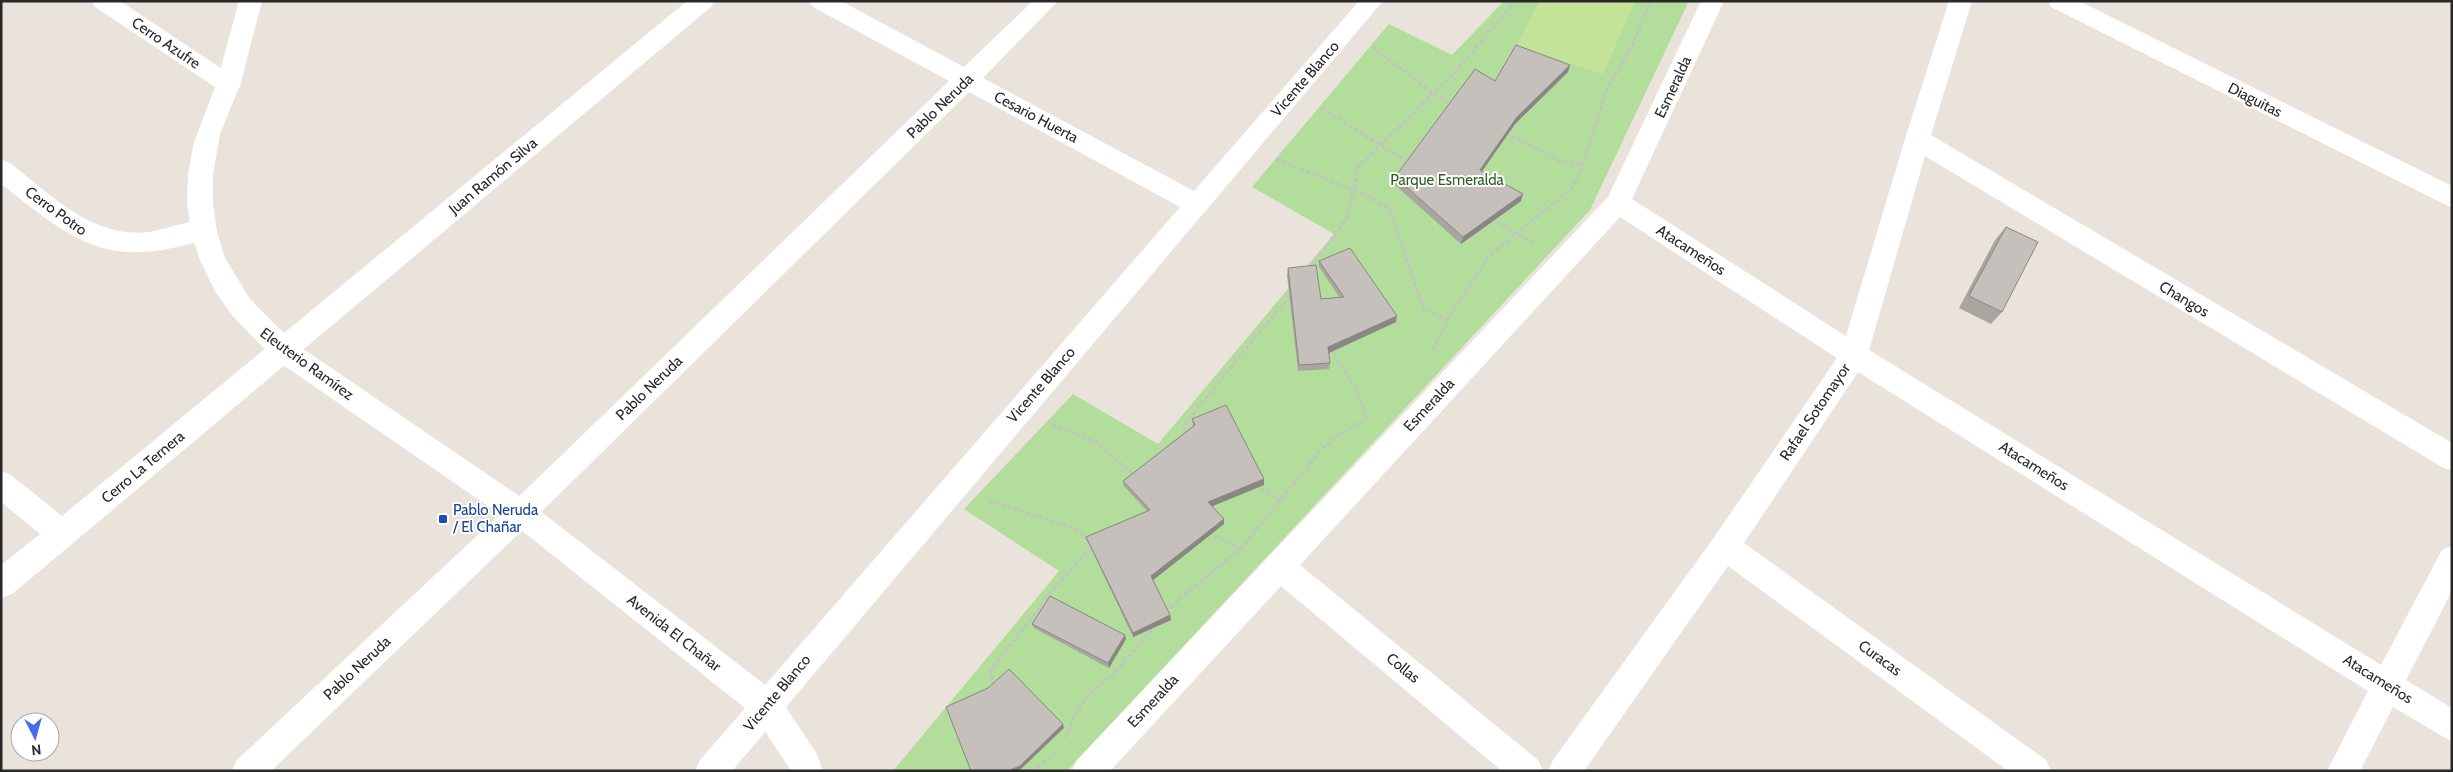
<svg xmlns="http://www.w3.org/2000/svg" width="2453" height="772" viewBox="0 0 2453 772" font-family="Cabin,sans-serif">
<rect width="100%" height="100%" fill="#eae3db"/>
<path fill="#b3dd9b" d="M1504,1H1689L1590,210L1067,771H893L1059,571L964,509L1073,394L1158,444L1334,234L1252,187L1389,24L1452,55Z"/>
<path fill="#c5e398" d="M1539,1H1635L1603,74L1517,46Z"/>
<g fill="none" stroke-linecap="round" stroke-linejoin="round">
<path stroke="#c3c3c3" stroke-width="3" stroke-dasharray="4 2.5" stroke-linecap="butt" d="M1372,47L1434,94L1454,105
M1321,108L1409,163
M1506,132L1563,163H1583
M1276,159L1354,190L1389,208L1424,310L1448,320
M1491,218L1516,234L1536,242
M1312,267L1348,216L1358,167L1455,72L1516,1
M1331,348L1356,390L1367,418
M1433,349L1451,314L1489,256L1571,189L1579,175L1606,91L1631,48L1651,1
M1052,425L1095,441L1135,476
M1185,437L1184,425L1291,294
M1255,485L1281,501
M989,501L1075,528L1088,540
M1208,533L1241,549
M1166,613L1184,595L1242,548L1322,449L1339,434L1368,417
M995,685L990,672L1048,596L1092,546
M1065,738L1076,713L1091,692L1113,675L1154,627
M1025,761L1029,771
M1032,771L1055,754"/>
<path fill="#fff" fill-rule="evenodd" d="M92,1H120L237,79L241,85L237,91L229,94L221,91L95,7Z
M687,1H714L711,7L72,544L12,594L1,598V565L40,534L1,502V471L11,475L62,516Z
M810,1H841L964,67L1033,1H1058L983,78L1194,191L1359,1H1383L732,771H695L700,760L1180,207L969,92L531,522L271,771H232L237,760L511,504L949,81L813,7Z
M1701,1H1724L1632,199L1846,336L1905,139L1949,1H1972L1931,135L2452,443V471L2442,467L1925,156L1869,350L2381,665L2442,550L2452,546V591L2406,680L2452,708V742L2393,707L2360,771H2327L2368,691L1858,372L1744,543L2046,760L2051,771H2008L1728,566L1584,771H1548L1553,760L1715,536L1837,358L1620,217L1300,565L1538,760L1543,771H1502L1281,586L1110,771H1072L1077,760L1608,197Z
M2048,1H2079L2452,186V208L2051,7Z
M1,160L10,163C51,195 93,239 149,232C167,229 196,217 212,223L216,230L212,237C110,271 80,246 1,184Z"/>
<path fill="#fff" fill-rule="evenodd" d="M239,1H262L241,82L220,134L213,174V203L217,232L225,258L250,299L293,342L531,504L777,694L817,754L823,771H791L755,716L511,522L273,358L231,314L215,291L199,258L191,232L187,203L188,174L194,142L217,82Z"/>
</g>
<path fill="#a9a5a1" d="M1570,65L1568,72L1515,124L1482,171L1521,201L1461,244L1394,184L1395,177L1495,81Z
M2006,227L2002,312L1991,324L1959,308L1995,240Z
M1319,261L1396,322L1328,353L1330,363L1329,369L1298,371L1287,275L1288,268L1321,299L1340,298L1319,267Z
M1192,419L1264,485L1212,506L1224,524L1153,580L1171,620L1133,637L1088,542L1086,537L1147,511L1124,486L1123,481L1193,426Z
M1032,624L1126,639L1109,668L1034,628Z"/>
<path fill="#8a8683" d="M1570,65L1568,72L1515,124L1478,177L1480,170L1517,117Z
M1523,194L1521,201L1461,244L1463,237Z
M1397,316L1396,322L1327,354L1328,347Z
M1264,479V485L1208,508V502Z
M1224,519V524L1152,581L1151,576Z
M1170,615L1171,620L1133,637V633Z
M1125,635L1126,639L1109,668L1108,663Z
M1063,724L1064,728L1021,769L1018,771H1008Z"/>
<path fill="#c5c0bb" stroke="#8a8683" d="M1516,45L1570,65L1517,117L1480,170L1523,194L1463,237L1395,177L1475,69L1495,81Z
M2006,227L2038,242L2002,312L1969,296Z
M1350,248L1397,316L1328,347L1330,363L1299,365L1288,268L1316,265L1321,299L1344,297L1319,261Z
M1226,405L1264,479L1208,502L1224,519L1151,576L1170,615L1133,633L1086,537L1150,510L1123,481L1195,425L1192,419Z
M1050,596L1125,635L1108,663L1032,624Z
M1009,669L1063,724L1020,766L1008,771H971L946,707L988,688Z"/>
<rect fill="#1a4fb4" stroke="#fff" stroke-width="2" x="438" y="514" width="10" height="10" rx="2.5"/>
<g text-anchor="middle" dominant-baseline="central" stroke-width="4" stroke-linejoin="round" paint-order="stroke">
<g font-size="15" fill="#282828" stroke="#fff">
<text transform="translate(166 43) rotate(34)">Cerro Azufre</text>
<text transform="translate(1305 79) rotate(-49)">Vicente Blanco</text>
<text transform="translate(1673 87) rotate(-65)">Esmeralda</text>
<text transform="translate(2255 100) rotate(27)">Diaguitas</text>
<text transform="translate(940 106) rotate(-44)">Pablo Neruda</text>
<text transform="translate(1036 117) rotate(28)">Cesario Huerta</text>
<text transform="translate(493 176) rotate(-40)">Juan Ramón Silva</text>
<text transform="translate(56 211) rotate(36)">Cerro Potro</text>
<text transform="translate(1691 250) rotate(33)">Atacameños</text>
<text transform="translate(2184 299) rotate(31)">Changos</text>
<text transform="translate(307 364) rotate(36)">Eleuterio Ramírez</text>
<text transform="translate(1041 385) rotate(-49)">Vicente Blanco</text>
<text transform="translate(649 388) rotate(-44)">Pablo Neruda</text>
<text transform="translate(1429 405) rotate(-47)">Esmeralda</text>
<text transform="translate(1815 412) rotate(-56)">Rafael Sotomayor</text>
<text transform="translate(2034 466) rotate(32)">Atacameños</text>
<text transform="translate(143 467) rotate(-40)">Cerro La Ternera</text>
<text transform="translate(674 633) rotate(38)">Avenida El Chañar</text>
<text transform="translate(1880 658) rotate(36)">Curacas</text>
<text transform="translate(357 668) rotate(-43)">Pablo Neruda</text>
<text transform="translate(1403 668) rotate(39)">Collas</text>
<text transform="translate(2378 679) rotate(32)">Atacameños</text>
<text transform="translate(777 693) rotate(-50)">Vicente Blanco</text>
<text transform="translate(1153 701) rotate(-47)">Esmeralda</text>
</g>
<g font-size="15" fill="#2d5f1f" stroke="#fff">
<text x="1447" y="180">Parque Esmeralda</text>
</g>
<g font-size="15" fill="#164399" stroke="#fff" text-anchor="start">
<text x="453" y="510">Pablo Neruda<tspan x="453" dy="17">/ El Chañar</tspan></text>
</g>
</g>
<rect width="2453" height="772" fill="none" stroke="#282828" stroke-width="5"/>
<g transform="translate(35 737) rotate(174)"><circle r="24" fill="#ffffff" stroke="#a9a9a9"/>
<path d="M0-4L9 19L0 12L-9 19Z" fill="#4769eb"/>
<text y="-8" font-size="14" font-weight="bold" text-anchor="middle" fill="#282828">N</text>
</g>
</svg>
